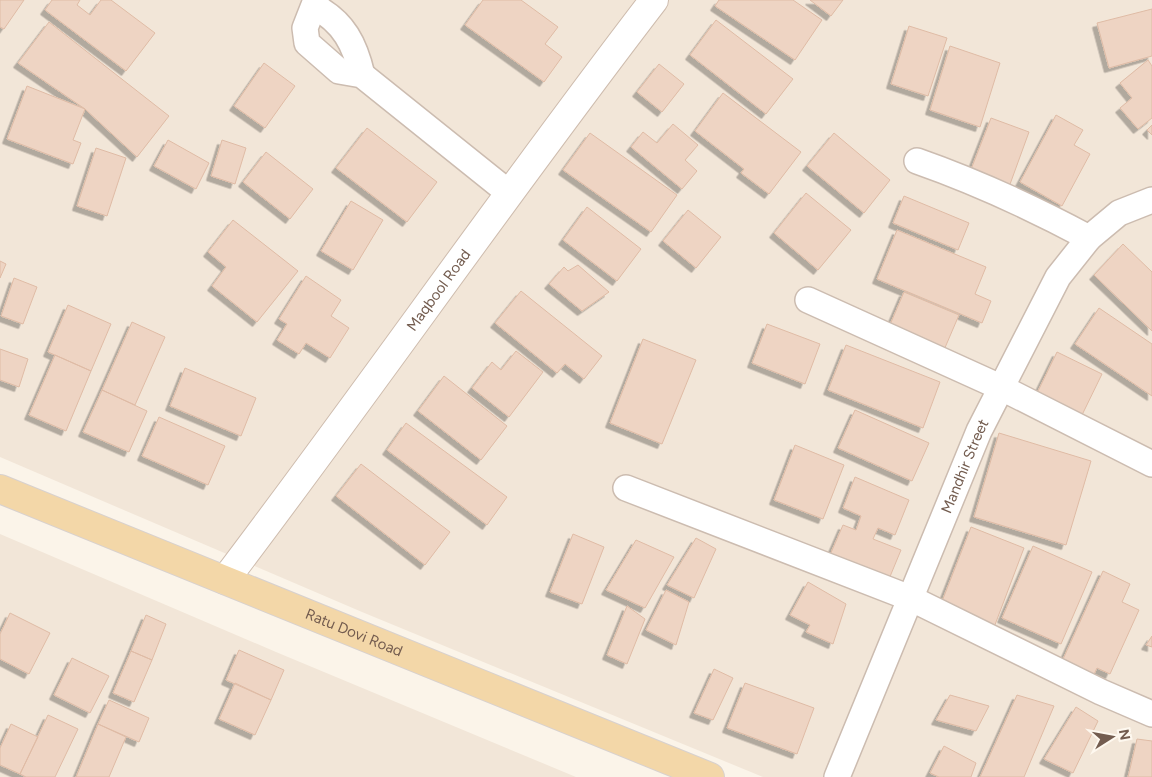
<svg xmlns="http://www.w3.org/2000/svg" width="1152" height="777" viewBox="0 0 1152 777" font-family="Figtree,sans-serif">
<defs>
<filter id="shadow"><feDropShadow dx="-4.5" dy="4.5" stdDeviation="0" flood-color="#0004"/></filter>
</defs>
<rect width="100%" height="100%" fill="#fbf4e9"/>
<path fill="#f2e6d8" d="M0,0H1152V777H763L362,612L0,457Z
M0,534L276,652L576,777H0Z"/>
<path fill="#eed4c3" stroke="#dfbba5" filter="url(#shadow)" d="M0,0H24L4,29L0,27Z
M52,0H80L77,5L90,15L101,0H111L155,33L126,71L45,10Z
M483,0H521L558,27L545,44L562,57L544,82L465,25Z
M719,0H793L822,20L795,60L715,6Z
M810,0H843L831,16Z
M1152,9V56L1109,68L1097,23Z
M716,20L793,79L766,114L690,55Z
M49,22L169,116L137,157L85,109L18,63Z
M909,26L947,38L928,96L891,84Z
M950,46L1000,63L980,127L930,110Z
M1148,60L1152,66V118L1138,129L1120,108L1132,98L1120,83Z
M264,63L295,86L265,128L234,106Z
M659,64L684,84L662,112L637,92Z
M27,86L85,109L73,140L81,143L73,164L7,139Z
M723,93L801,152L769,194L741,173L744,169L695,131Z
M1056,115L1083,130L1074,145L1090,154L1062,206L1020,182Z
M991,118L1029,132L1009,187L970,172Z
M673,124L698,145L685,160L697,171L682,189L631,147L643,132L657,143Z
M1152,125V135L1147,130Z
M367,128L437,182L407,222L336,168Z
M590,133L677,195L651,232L563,170Z
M834,133L890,180L864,213L807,166Z
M168,140L209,163L196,189L154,166Z
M222,140L246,148L235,184L211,176Z
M96,148L126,158L107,216L77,206Z
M266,152L313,189L290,219L243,182Z
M806,193L851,230L818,270L774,233Z
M904,196L969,223L958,250L893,223Z
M351,201L383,220L353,270L321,251Z
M587,207L641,249L617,281L563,240Z
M688,210L721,237L696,268L663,241Z
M233,220L298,271L257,322L212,286L226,267L208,252Z
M897,230L986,267L975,294L991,301L982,323L877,279Z
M1123,244L1152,272V331L1094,275Z
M0,261L6,264L0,278Z
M578,265L609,292L582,311L549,284L564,267L568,271Z
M306,276L341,300L331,316L349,328L330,358L306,343L299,354L277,340L287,324L279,319Z
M14,278L37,287L23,324L1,316Z
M521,291L602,356L584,379L565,364L557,373L495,323Z
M904,292L959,315L944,350L889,327Z
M68,305L111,324L91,371L48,352Z
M1099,308L1152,344V396L1075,344Z
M132,322L165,337L135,405L102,390Z
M767,324L820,344L805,384L752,363Z
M643,339L696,360L662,444L610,423Z
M846,345L940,382L923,428L828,390Z
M0,349L28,359L19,387L0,380Z
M516,351L543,372L509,417L472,388L492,362L501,370Z
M1057,352L1102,374L1082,415L1037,393Z
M55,355L91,371L66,431L29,415Z
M185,368L256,398L241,436L170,406Z
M444,376L507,426L481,460L418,411Z
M102,390L147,411L129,452L83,432Z
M855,410L929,443L912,481L838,448Z
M159,417L225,446L208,485L142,456Z
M406,423L507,497L487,525L387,450Z
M999,433L1091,461L1066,545L974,517Z
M795,445L844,465L823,519L774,500Z
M361,464L450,532L425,565L336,496Z
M855,477L909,500L895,535L878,528L873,539L901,550L889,579L830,555L843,525L856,530L861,516L843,508Z
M971,527L1024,548L993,630L939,609Z
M573,534L604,547L582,604L550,592Z
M696,538L716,549L694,598L667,585Z
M636,540L674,557L645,608L606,590Z
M1033,546L1092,572L1061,644L1002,618Z
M1103,571L1130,584L1122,602L1139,610L1110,674L1097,668L1090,683L1059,668Z
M808,582L846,604L833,644L806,632L810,625L790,615Z
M666,590L689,602L676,645L646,630Z
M627,606L645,619L627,664L607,655Z
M10,613L50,633L29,674L0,659V634Z
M146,615L166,624L152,660L131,651Z
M1152,636V647L1146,645Z
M239,650L284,670L271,700L226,680Z
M131,651L152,660L134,702L113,693Z
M72,658L109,676L90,713L54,695Z
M714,669L733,678L713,720L694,713Z
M235,683L271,700L255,735L219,719Z
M745,683L814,708L797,754L727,728Z
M950,695L989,706L976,731L936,720Z
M1017,695L1054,706L1024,777H980Z
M109,700L149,718L139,742L98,724Z
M1076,707L1098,721L1073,773L1044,759Z
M48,715L78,729L55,777H26L20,774Z
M11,724L38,737L20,774L0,765V748Z
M98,724L126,737L109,777H76Z
M1137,739L1152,741V777H1128Z
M944,746L976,763L971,777H939L930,773Z"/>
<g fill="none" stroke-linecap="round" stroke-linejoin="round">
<defs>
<g id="street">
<path d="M316,0L305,28L307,43L339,71L362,75L509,193"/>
<path d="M315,7C344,22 355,45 362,75"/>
<path d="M917,161C977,182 1033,208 1089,238"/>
<path d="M808,300L1000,387L1152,464"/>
<path d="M626,488L910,598L1101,692L1152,714"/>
<path id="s1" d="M837,777L979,431L1058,277L1089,238L1119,213L1152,200"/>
</g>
<g id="secondary">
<path id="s2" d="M225,580C370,389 507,191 654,0"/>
</g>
<g id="primary">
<path id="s3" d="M0,489L710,777"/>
</g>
</defs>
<use href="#street" stroke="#ccbcb0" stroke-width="28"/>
<use href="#secondary" stroke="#cebcae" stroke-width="30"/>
<use href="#primary" stroke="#d8d1ce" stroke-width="30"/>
<use href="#street" stroke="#fff" stroke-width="25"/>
<use href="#secondary" stroke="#fff" stroke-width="28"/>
<use href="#primary" stroke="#f3d7a8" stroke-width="28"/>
</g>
<g text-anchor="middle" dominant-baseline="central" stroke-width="5" stroke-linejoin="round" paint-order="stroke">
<g font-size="15" fill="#735c4f" stroke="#fef8ef">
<text stroke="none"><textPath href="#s2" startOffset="360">Maqbool Road</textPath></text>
<text stroke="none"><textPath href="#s1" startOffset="336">Mandhir Street</textPath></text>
<text stroke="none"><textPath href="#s3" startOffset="382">Ratu Dovi Road</textPath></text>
</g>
</g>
<g transform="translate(1112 737) rotate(79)" stroke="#fef8ef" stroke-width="4" paint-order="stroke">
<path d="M0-4L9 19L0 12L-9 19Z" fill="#735c4f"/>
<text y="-8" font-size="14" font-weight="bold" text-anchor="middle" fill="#735c4f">N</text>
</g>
</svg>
